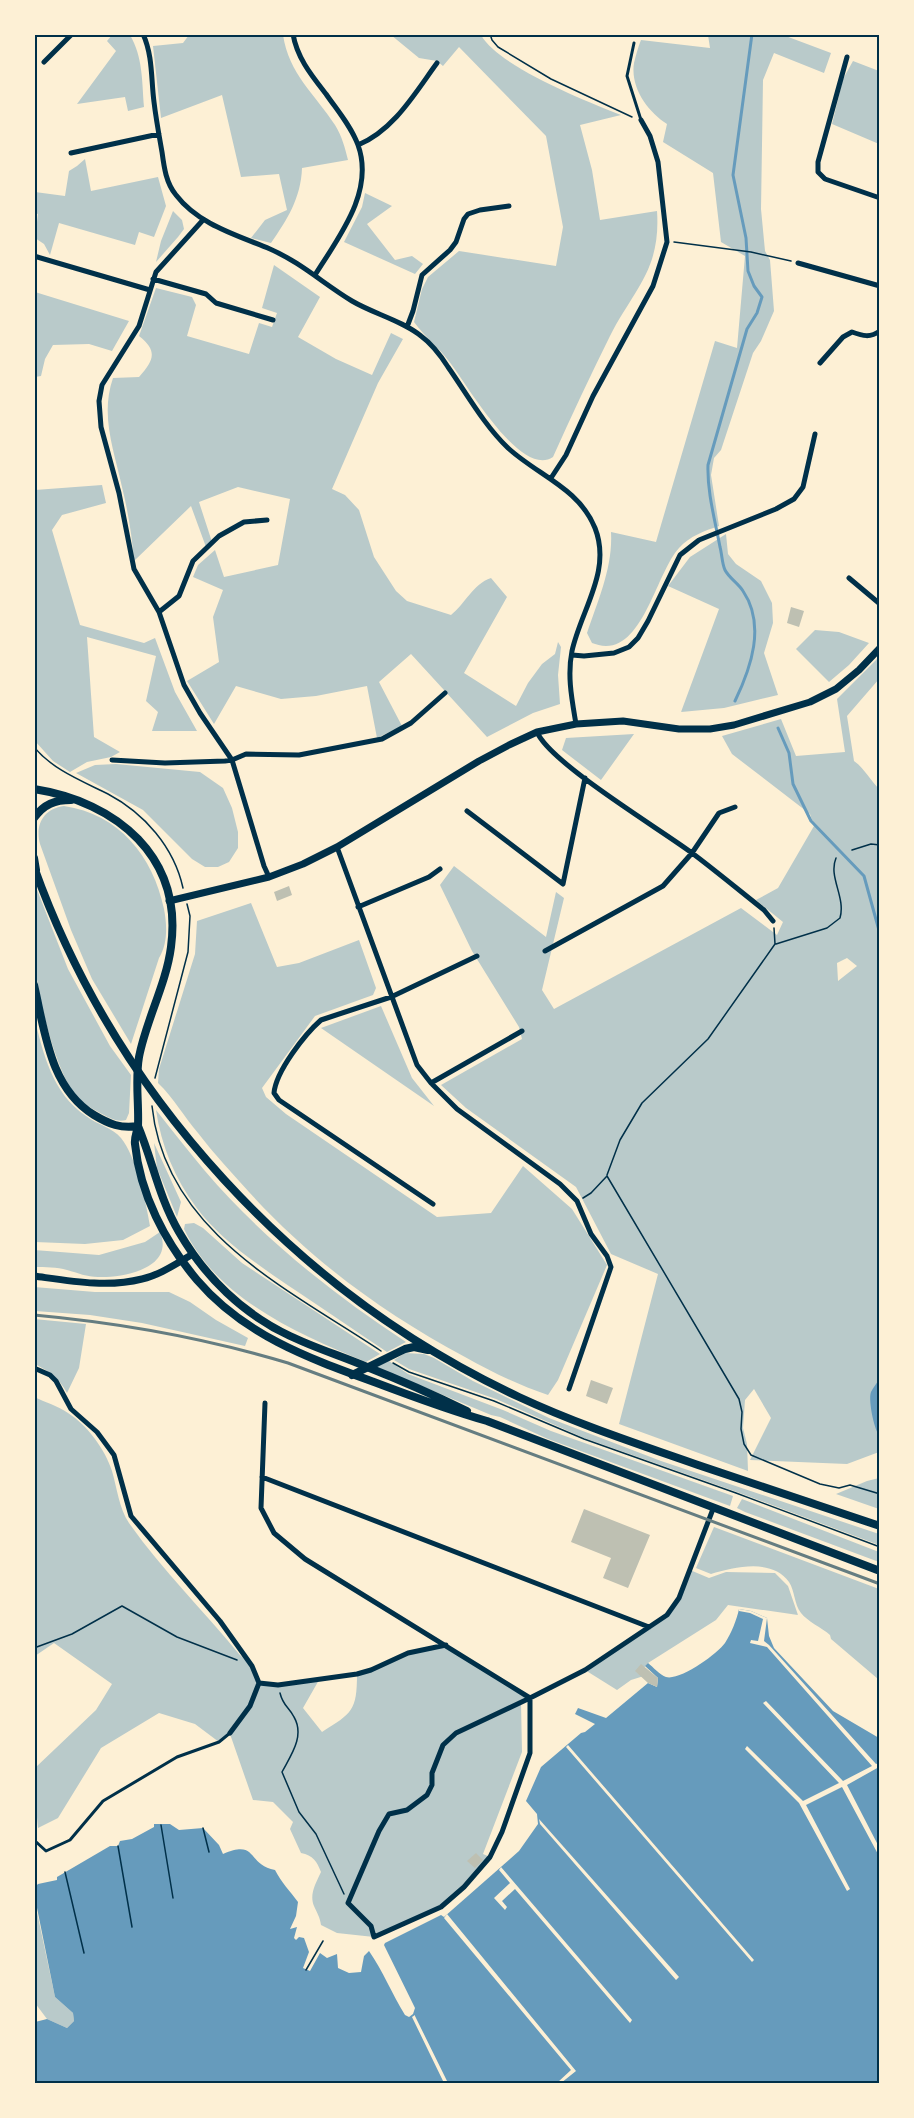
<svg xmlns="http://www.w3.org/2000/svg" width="914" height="2118" viewBox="0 0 914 2118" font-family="'Nunito Sans',sans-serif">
<rect width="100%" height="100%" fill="#fdf0d5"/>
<path fill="#b9caca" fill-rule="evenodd" d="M112,35H130C143,57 142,82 144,107L128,111L125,97L77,104L116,51L107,41Z
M189,35H283C289,74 314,93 335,125C342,136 345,148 348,160L302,168C301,198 287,220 271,243L251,238L265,220L287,210L279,174L241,177L222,95L161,118L153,46L183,43Z
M391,35H481C499,67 586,101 621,115L580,125L592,170L600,220L657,211C661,270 634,289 610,336C590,376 571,417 553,457C520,479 466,382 448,360C438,347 424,336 414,322L422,289L428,277L459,251L556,266L563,227L546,136L459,47L443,66L437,61L419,58Z
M708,35H783L831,53L824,73L774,53L763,80L761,209L765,251L770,260L774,311L761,341L753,353L721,450L714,458L711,475L719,526C704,531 690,536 679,548C657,572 644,646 606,646C601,646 596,644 592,643L587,633C598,600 613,567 611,532L656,542L715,341L737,348L745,256L721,242L713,173L663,142L667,124C648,112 630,88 634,63C636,55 638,47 641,40L710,48Z
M853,61L879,71V144L832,124L843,79Z
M85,159L91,191L158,177L166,206L154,237L139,232L135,245L59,223L50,255L44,244L35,238L38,214L35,213V192L65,196L69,171L77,166Z
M365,193L392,206L367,224L395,260L412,256L423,264L415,274L344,242L362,207Z
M173,211L182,220L184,229L178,237L156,262L161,241Z
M274,265L320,297L298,337L336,359L372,375L391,333L403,339L378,383L332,489L345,495L359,510L374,557L396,591L407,601L451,615C465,604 473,584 491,578L507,597L464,673L516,706L528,683L542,664L555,654L558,642L561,647L558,675L560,704L533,713L487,737L411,654L379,682L402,726L377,738L367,686L316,696L281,699L236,686L214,724L187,681L219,662L213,617L223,590L193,577L198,565L215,550L224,577L278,565L290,499L238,487L199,502L212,542L206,547L191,506L134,561C132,536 128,511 122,487C114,450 100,416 113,378L139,377C154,360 158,351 139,336L156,288L192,297L196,305L187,336L249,354L259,323L272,327L277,313L262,308Z
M35,292L129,321L112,351L89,344L53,345L45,359L41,376L35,377Z
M102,485L106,503L62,515L52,530L80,625L144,643L155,638L175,692L197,731H152L158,712L146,701L156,656L87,637L94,737L120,752L111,757L87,762L70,772L53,761L35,741V490Z
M726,534L728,554L736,564L761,581L772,603L773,623L764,653L778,695L724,708L681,712L719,609L668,586L690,557Z
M815,630L839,632L869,643L849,665L829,682L796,649Z
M879,657V679L847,716L854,761C864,768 870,780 880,790L879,1452L847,1464L750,1460L771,1418L754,1389L745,1400L743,1428L747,1444L748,1471L619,1424L658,1274L611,1254L576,1187L466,1108L441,1085L522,1039L519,1027L472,951L440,885L454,866L546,937L556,892L564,898L542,990L554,1009L741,908L777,935L783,922L756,900L778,888L814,826L810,814L732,754L722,736L781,719L796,756L845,752L837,699ZM847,958L857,966L838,981L837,963Z
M634,734L601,780L562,750L566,738Z
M116,764L200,772L223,788L232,808L238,832V848L229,862L218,867H205L192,859L143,810L76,773L95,765Z
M64,806C119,814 153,856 164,909C167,925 168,943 159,958L131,1044L92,979L71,930L40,844C35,825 43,809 64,806Z
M34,882L68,969L110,1046L131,1075L129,1113L126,1120C117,1123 108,1117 100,1113C91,1108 82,1103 75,1094C55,1070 36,991 35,960C33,934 35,908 34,882Z
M251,903L277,967L299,963L359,940L376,988L373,995L315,1016L262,1088L266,1097L286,1114L437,1217L491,1213L523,1166L572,1209L607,1265L558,1380L548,1395C518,1385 492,1372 465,1357C383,1313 312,1261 249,1192C232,1173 214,1154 198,1133C184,1117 174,1098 158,1083L159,1069L195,954L197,921Z
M381,1006L412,1078L434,1106L321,1028Z
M34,1016C43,1053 52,1093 86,1116C96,1124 113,1128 121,1138C136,1156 146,1202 150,1226L123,1240L85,1244L35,1242Z
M156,1110C172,1130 188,1151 205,1171C262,1238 333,1294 406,1342L387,1352C356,1331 326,1311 295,1290C261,1267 221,1241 196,1207C175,1179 161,1145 156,1110Z
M154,1143L181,1202L177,1217L157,1168Z
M194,1223L203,1228L242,1263L380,1354L366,1362C299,1334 218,1300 184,1229L185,1224Z
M160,1232C175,1268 124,1278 98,1277C87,1277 78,1273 67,1270C57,1267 45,1267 35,1267L34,1250L99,1255L145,1242Z
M34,1287L95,1292H169L190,1302L216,1320L248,1338L245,1346L142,1323L90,1315L35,1311Z
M34,1319L86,1324L79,1368L67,1393C59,1378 50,1372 35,1364Z
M405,1353L424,1354L434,1358L473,1381L549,1418L661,1461L879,1534V1545L737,1492L584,1438L496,1399L409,1369L394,1360Z
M389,1361L408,1374L503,1410L551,1431L733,1496L730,1506L548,1439L500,1417L491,1415L376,1367Z
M34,1397C45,1402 58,1406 68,1413C87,1425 105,1449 112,1471C117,1488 119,1508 129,1523C162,1570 203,1610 239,1654L252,1666L259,1683L278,1685L319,1680L303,1708L322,1732C352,1713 357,1711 357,1674L408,1653L446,1645L530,1698L521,1702L522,1752L483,1854L490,1857L441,1907L374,1937L337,1933L321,1925C320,1917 317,1913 314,1906C309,1894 316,1883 321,1872C317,1862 313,1855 301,1853L290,1829L293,1822L273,1802L253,1800L230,1734L219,1742L195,1724L159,1713L101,1748L58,1818L38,1828L35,1796V1768L96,1710L112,1684L54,1643L35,1656Z
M879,1478V1509L836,1494L867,1481Z
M742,1499L879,1552V1562L745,1512L737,1508Z
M714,1527L879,1589L880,1677L878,1679L831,1639L830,1635C822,1628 807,1621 801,1613C794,1604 795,1591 789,1582C772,1558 735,1567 711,1574L696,1568Z
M690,1570L709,1578L726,1572L775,1573L788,1586L798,1615L728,1605L716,1620L648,1663L642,1670L647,1675L631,1680L617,1690L585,1670L630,1641L674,1607Z
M34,1898L55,1997L73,2013L74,2021L67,2028L47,2019L35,2003Z"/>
<path fill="#669bbc" d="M879,1379V1435C874,1429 868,1400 871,1392C873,1388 877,1383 879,1379Z
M739,1609L751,1611L767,1618L769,1636L774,1648L833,1711L879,1738V2083H35V2022L47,2019L67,2028L74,2021L73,2013L55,1997L35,1898L34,1888L38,1884L57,1880V1877L110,1846H118L120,1841L132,1839L154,1827V1824H170L179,1830L203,1828L219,1845L223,1854C258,1839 246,1864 275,1870C281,1882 290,1891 298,1902L296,1916L290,1929L297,1927L294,1938L296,1940L299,1937L304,1938L309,1952L303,1968L310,1971L320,1953L327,1958L337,1954L338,1968L349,1973L361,1972L364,1956L369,1951C383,1971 392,1994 405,2015L409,2017L413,2014L415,2008L384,1945L385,1943L441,1915L444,1917L519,1851L538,1824L537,1814L526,1801L541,1767L581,1733L585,1732L595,1724L575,1714L578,1708L606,1718L648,1683L657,1687L658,1678L645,1666L648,1663C653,1667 660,1675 666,1677C680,1681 717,1654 725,1643C731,1634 737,1619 739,1609Z"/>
<path fill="#fdf0d5" d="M739,1609L751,1611L767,1618L764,1641L769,1645L876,1764L879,1763V1767L847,1785L879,1847V1856L842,1787L806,1805L850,1889L847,1891L799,1803L745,1749L747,1746L803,1801L839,1783L763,1703L766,1701L843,1781L872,1766L767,1647L750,1643L751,1640L758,1641L763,1619L750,1613L739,1611Z
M568,1745L754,1960L752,1962L566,1747Z
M539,1819L679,1977L676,1980L540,1824Z
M501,1867L632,2020L630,2023L515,1889L502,1901L507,1907L505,1910L494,1898L510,1883L499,1870Z
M447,1914L576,2071L561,2083L558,2082L571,2070L444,1918Z
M415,2015V2016L448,2083H444L412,2017Z"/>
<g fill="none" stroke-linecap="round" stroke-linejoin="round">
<path stroke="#669bbc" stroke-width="3" d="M735,701C751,668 766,625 743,591C738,583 729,578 725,570C722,564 722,554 720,547C715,520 707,492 708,465L747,329L757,313L762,297L754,286L748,271L746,238L733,175L752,34
M778,728L789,753L793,784L811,821L864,876L880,934"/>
</g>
<path fill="#bec0b2" d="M791,607L804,611L799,627L787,623Z
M289,886L292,895L277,901L274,892Z
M591,1380L613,1388L607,1404L586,1396Z
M584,1509L650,1535L628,1588L603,1578L611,1558L571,1542Z
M641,1664L658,1678L657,1687L648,1683L635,1671Z
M476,1853L483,1860L475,1868L467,1861Z"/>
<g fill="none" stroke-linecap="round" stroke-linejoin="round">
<path stroke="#003049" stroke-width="1.5" d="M490,34L492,40L498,47L551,79L632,117
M674,242L751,252L791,261
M34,747C53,770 82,781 108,794C144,813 174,847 183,888
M852,850L871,844L880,845
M776,944L827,928L840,918C846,897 828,877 836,858
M155,1078L188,952L190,916L187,904
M152,1106C165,1232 288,1289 381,1351
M607,1175L620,1140L642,1103L708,1039L775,944L774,928
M583,1198L591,1193L607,1176L739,1399L742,1412L741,1429L744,1444L751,1455L820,1484L839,1488L850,1485L880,1494
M393,1363L409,1372L494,1401L584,1439L736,1493L880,1547
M34,1648L72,1634L122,1606L177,1637L237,1660
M280,1693C283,1706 289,1707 294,1717C305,1736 291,1755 282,1772L299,1812L316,1834L344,1894
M161,1825L173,1898
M203,1828L209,1852
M118,1846L132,1927
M65,1872L84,1953
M306,1970L323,1941"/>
<path stroke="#003049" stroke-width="3" d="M634,43L627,76L641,120
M34,1840L46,1851L70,1840L103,1801L177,1757L219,1742L230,1733"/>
<path stroke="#003049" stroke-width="5" d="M143,34C153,56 151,80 154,102C156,119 159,135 162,152C164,167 166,183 176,195C199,225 237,235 270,249C300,262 324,284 352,301C374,314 401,320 421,336C432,344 441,356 448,367C467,394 484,425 508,448C537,475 579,488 595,528C612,571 581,610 572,651C567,676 572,700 576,724
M293,34C297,58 312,76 326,94C337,110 351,126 358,145C375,192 338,238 315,275
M847,57L818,162V172L825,179L880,198
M44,62L72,34
M358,145C394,130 415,93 437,63
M71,153L159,134
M203,220L156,272L139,326L102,385L99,401L101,427L119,493L134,569L159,612L184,685L200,713L232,760L264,866L269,877
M34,256L150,290
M798,263L880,286
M153,279L206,294L216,303L273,320
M407,327L413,311L422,275L450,250L456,242L464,219L468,214L480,210L509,206
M820,363L843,337L852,332C863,336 870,338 880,331
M551,478L566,455L593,396L653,286L667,242L658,162L650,136L641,120
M849,578L880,604
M159,612L179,596L193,561L219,536L244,522L267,520
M572,655L584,656L614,653L629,647L638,638L648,621L680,555L699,540L776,509L794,499L803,487L815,434
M537,732C550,763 660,829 692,853C716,871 740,891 764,910L773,921
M112,760L165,763L225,761L232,760L246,754L299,755L382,739L411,723L445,693
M467,811L563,884L585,778
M337,847L417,1065L431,1083L457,1109L560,1184L577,1201L591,1234L607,1256L611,1267L569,1389
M358,907L429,877L440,869
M545,951L663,886L692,853L719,813L735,807
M431,1083L522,1031
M433,1204L279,1100L274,1093C276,1071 305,1034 321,1020L391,997L477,956
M34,1368L50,1375L56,1381L71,1409L97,1432L114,1455L131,1516L220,1621L252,1666L259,1683L250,1706L230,1733
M265,1403L261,1508L274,1533L305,1559L530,1698L585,1670L667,1615L679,1598L713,1509
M262,1477L649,1627
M259,1683L278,1685L357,1674L371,1670L408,1653L446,1645
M530,1698V1753L502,1832L490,1857L464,1887L441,1907L374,1937L371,1926L348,1903L379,1831L389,1814L407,1810L427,1795L432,1785V1773L443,1745L456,1733Z"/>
<path stroke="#003049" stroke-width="7" d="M169,901L269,877L303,864L337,847L479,761L509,745L537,732L576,724L623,721L679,729H710L734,725L810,702L836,689L859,670L880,648
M34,1276C70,1281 107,1288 142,1279C160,1275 177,1263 193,1254"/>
<path stroke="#003049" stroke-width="8" d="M34,818C44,804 55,800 71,800
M34,858L36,870
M34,867C117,1099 297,1293 519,1397C577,1424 638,1444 698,1465C759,1485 819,1506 880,1526
M352,1375L405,1349L414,1347L428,1350"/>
<path stroke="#003049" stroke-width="8" d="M34,789C117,802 183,857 171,947C166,985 146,1020 139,1057C135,1080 139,1103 138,1126C137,1132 134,1138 135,1144C140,1194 165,1242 197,1280C244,1335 308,1358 374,1382C411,1396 448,1410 487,1421L880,1571
M34,985C45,1032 50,1088 94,1115C109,1124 121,1129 138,1126
M138,1126C153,1162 159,1198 179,1232C205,1277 243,1314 290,1336C315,1348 341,1356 367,1367C400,1380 434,1395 467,1411"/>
<path stroke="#657d81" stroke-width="3" d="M34,1315C121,1323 205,1338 288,1363L880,1584"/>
</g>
<rect width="914" height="2118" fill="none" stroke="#fdf0d5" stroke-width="72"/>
<rect x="36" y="36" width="842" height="2046" fill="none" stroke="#003049" stroke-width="2"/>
</svg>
